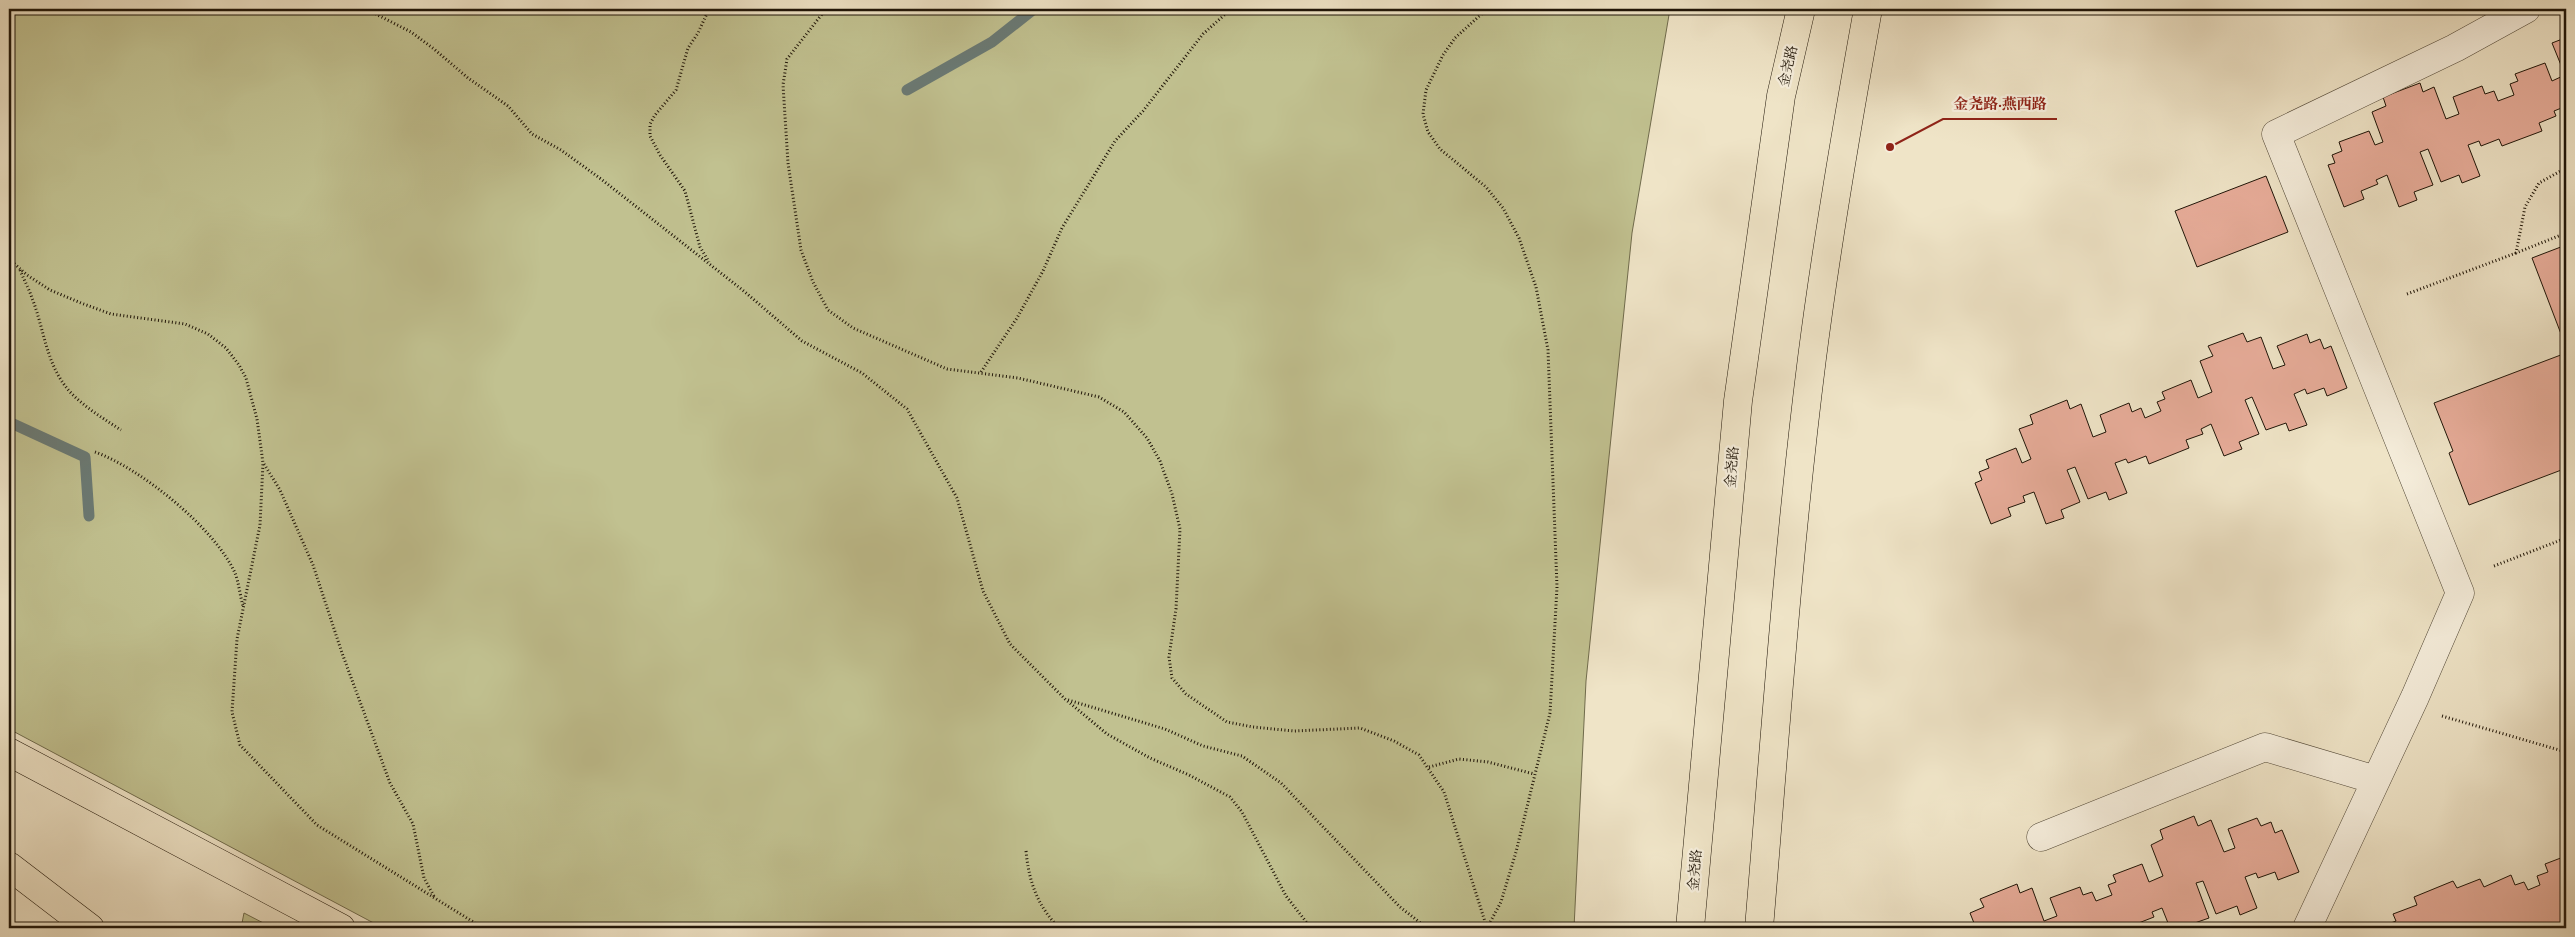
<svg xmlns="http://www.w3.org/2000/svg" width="2575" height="937" viewBox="0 0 2575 937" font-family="Alegreya,'Noto Serif SC',serif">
<rect width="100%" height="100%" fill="#efe4c7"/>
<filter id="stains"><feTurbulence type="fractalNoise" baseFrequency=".004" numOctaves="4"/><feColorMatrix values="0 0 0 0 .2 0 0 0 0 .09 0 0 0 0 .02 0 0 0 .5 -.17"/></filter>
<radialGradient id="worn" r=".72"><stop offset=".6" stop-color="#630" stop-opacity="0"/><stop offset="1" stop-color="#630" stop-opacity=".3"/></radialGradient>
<path fill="#c1c190" stroke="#706b4c" d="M9,9H1670L1632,233L1586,681L1574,928H383L9,729Z
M244,913L273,928H241Z"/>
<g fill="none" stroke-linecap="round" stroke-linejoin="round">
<path stroke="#6a7a75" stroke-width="11" d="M907,90L992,42L1034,9
M9,422L85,457L89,516"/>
</g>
<path fill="#e7ac99" stroke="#1f1508" d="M2566,27V113L2564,107L2554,111L2556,116L2539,123L2542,131L2502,146L2499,139L2481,146L2479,141L2468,145L2480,176L2462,183L2459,175L2441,182L2428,149L2420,152L2433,185L2414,192L2417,200L2399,207L2387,175L2376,180L2378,184L2361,191L2364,199L2344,207L2328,165L2335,163L2332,155L2342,151L2339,142L2369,131L2375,145L2383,142L2372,112L2386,106L2383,97L2420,83L2423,92L2434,87L2446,119L2459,114L2453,97L2482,86L2485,94L2494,91L2498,101L2514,95L2510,84L2518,81L2515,74L2545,63L2552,81L2565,75L2552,43L2565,38L2561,29Z
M2266,176L2288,232L2197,267L2175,211Z
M2566,245V347L2532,258Z
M2243,333L2247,342L2261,337L2273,369L2285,365L2277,346L2307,334L2310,343L2320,339L2324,349L2331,346L2347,388L2327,396L2324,388L2307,394L2305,389L2294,394L2307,425L2289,431L2286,423L2266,430L2252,397L2245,400L2259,434L2239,442L2242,449L2224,456L2211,424L2201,429L2203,434L2186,440L2189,448L2149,464L2146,456L2128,463L2126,459L2115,463L2127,493L2109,500L2106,492L2088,499L2075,467L2067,470L2080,502L2061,510L2064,518L2046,524L2034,492L2023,496L2025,502L2008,508L2011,516L1991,524L1975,483L1982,480L1979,472L1989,468L1986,460L2016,448L2022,463L2031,459L2019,429L2033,424L2030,415L2067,400L2070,409L2081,404L2093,437L2106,432L2100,415L2129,403L2132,412L2141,408L2145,418L2161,411L2157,402L2165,399L2162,392L2191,380L2198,398L2212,392L2200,361L2213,356L2208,346Z
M2566,353V471L2564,469L2469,505L2449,453L2453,451L2434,403Z
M2194,816L2198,826L2211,820L2224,852L2235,848L2228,829L2257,818L2261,826L2271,822L2275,833L2282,830L2299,872L2278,880L2275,872L2258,878L2256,873L2245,877L2257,908L2240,915L2237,906L2216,914L2203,881L2196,883L2209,918L2189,925L2191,928H2170L2162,908L2152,912L2154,917L2136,924L2138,928H1976L1970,913L1984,907L1980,899L2017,884L2020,893L2032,888L2044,921L2057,916L2050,898L2080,887L2083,895L2092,892L2096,901L2112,895L2108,885L2116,882L2113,875L2142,864L2149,882L2163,876L2151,845L2163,839L2160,830Z
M2566,856V924L2555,928H2378L2396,921L2393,914L2417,905L2414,897L2453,881L2457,888L2480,879L2484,887L2511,875L2515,885L2524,882L2528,890L2540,885L2537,876L2548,872L2545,864Z"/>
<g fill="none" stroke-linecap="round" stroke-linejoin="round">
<defs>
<path id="minor" d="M2041,837L2265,747L2376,780
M2307,928L2415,697L2460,593L2276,134L2455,48L2526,9"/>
<path id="major" d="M1690,928L1738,401L1781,96L1801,9
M1759,928C1775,738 1788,547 1812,358C1827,241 1847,125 1868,9"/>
<path id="highway" d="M9,752L341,928
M9,866L90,928"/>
</defs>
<use href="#minor" stroke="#534938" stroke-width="29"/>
<use href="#major" stroke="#1f1508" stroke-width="29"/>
<use href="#highway" stroke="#1f1508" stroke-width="29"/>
<path stroke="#1f1508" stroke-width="3" stroke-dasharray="1 2.5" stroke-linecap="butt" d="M366,9L411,32L434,49L468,78L508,106L532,134L561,150L601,179L745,292L802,341L862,373L907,409L957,498L983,591L1010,644L1065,699L1107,734L1150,758L1189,775L1230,797L1242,812L1286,896L1311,928
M709,9L698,33L688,48L676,90L655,115L650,124V136L660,155L685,191L700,247L709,262
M826,9L787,59L783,85L788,163L801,250L813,282L828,310L853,328L947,369L1018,378L1099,397L1124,412L1147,438L1160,461L1172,494L1180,529L1176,609L1169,657L1172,678L1186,694L1227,722L1253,727L1294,731L1360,728L1394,741L1419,755L1444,792L1487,928
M2566,168L2539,183L2525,207L2516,253L2566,233
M9,259L27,275L50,290L81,303L111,314L185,324L208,334L226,348L239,365L246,378L257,419L263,463L260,525L237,639L232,712L240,745L317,825L483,928
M20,270C24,280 29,289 32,298C45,331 46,367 72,394C86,408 104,419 121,430
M2407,294L2516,253
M981,372L1017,318L1043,271L1062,228L1115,141L1143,111L1203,34L1231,9
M95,452C140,468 215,528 235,573C239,583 240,596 243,606
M264,464L280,490L313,565L342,653L390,783L413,824L424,878L435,898
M2494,566L2566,538
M1068,700L1165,729L1203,746L1242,756L1281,783L1400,907L1427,928
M2442,716L2566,752
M1429,767L1459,759L1488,762L1534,774
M1026,851C1029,882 1037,905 1059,928
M1487,928L1501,902L1516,852L1550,713L1557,587L1548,350L1536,287L1519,238L1503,208L1486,187L1440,149L1428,132L1423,114L1426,90L1443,55L1455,38L1487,9"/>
<use href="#minor" stroke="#f5eddb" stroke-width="28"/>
<use href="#major" stroke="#efe4c7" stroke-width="28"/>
<use href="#highway" stroke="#efe4c7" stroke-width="28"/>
</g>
<g text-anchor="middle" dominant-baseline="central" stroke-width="4.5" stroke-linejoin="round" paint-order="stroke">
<g font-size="14" fill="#1f1508" stroke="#f5eddb">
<text transform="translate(1788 66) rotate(-77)">金尧路</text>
<text transform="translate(1732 467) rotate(-85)">金尧路</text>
<text transform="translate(1695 870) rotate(-85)">金尧路</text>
</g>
</g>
<path fill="none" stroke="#8f2418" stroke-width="2" d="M1890 147L1943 119H2057"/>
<circle fill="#8f2418" stroke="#f5eddb" stroke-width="2" cx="1890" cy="147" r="5"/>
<g font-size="15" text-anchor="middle" font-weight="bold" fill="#8f2418" stroke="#f5eddb" stroke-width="4.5" stroke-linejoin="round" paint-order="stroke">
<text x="2000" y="109">金尧路·燕西路</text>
</g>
<rect width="2575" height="937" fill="none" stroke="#efe4c7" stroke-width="30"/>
<rect x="10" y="10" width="2555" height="917" fill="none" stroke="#1f1508" stroke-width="2.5"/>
<rect x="15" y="15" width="2545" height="907" fill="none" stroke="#1f1508"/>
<rect width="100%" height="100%" filter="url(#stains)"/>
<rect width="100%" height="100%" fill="url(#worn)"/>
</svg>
